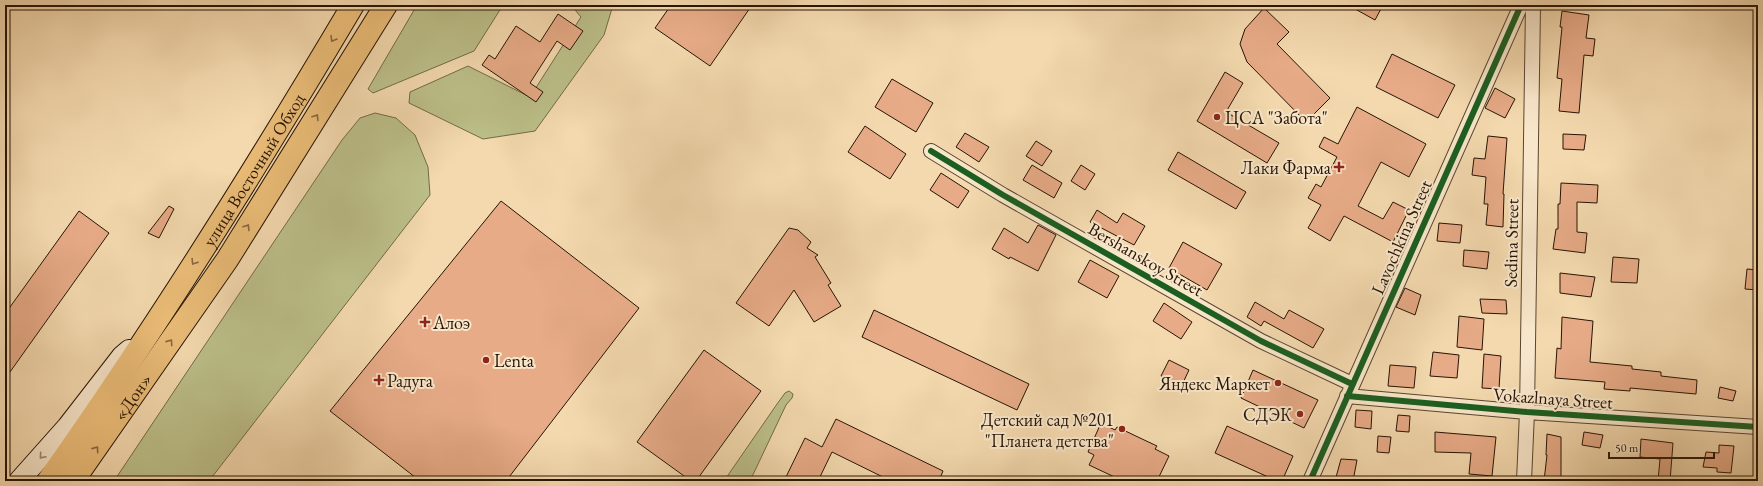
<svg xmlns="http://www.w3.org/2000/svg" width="1763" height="486" viewBox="0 0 1763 486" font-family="'EB Garamond',serif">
<rect width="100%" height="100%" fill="#f4d9ae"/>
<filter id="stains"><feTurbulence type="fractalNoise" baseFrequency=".005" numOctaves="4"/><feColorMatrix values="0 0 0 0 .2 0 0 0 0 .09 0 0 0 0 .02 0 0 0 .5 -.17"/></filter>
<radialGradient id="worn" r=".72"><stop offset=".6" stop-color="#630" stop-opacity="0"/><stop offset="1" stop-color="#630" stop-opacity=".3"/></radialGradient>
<path fill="#bcbf89" stroke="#726a46" d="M417,5H503L474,51L373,93L368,89Z
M571,5H613L604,35L535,131L483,139L409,103L410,92L468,66L530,97L581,17Z
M375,113L396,118L415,135L428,167L430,195L209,481H114L342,140L360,118Z
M789,391L793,394L792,398L786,405L750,481H724L777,404L785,393Z"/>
<path fill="#e7ab87" stroke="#271404" d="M671,5H752L710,66L655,28Z
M1348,5H1383L1375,20Z
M1264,8L1289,32L1277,44L1330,98L1306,122L1247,62L1240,44L1245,29Z
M1562,11L1589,15L1586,38L1595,39L1593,56L1584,55L1579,113L1559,111L1562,79L1557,78L1562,27H1560Z
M558,14L583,31L570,50L557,41L530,83L543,92L536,102L482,65L489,55L495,59L516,26L540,42Z
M1392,54L1455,85L1438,118L1376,87Z
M1225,72L1243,83L1226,112L1279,143L1267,163L1197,121Z
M892,79L933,103L916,132L875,107Z
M1495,88L1515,99L1505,118L1485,108Z
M1357,107L1426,144L1409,177L1381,162L1358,206L1383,219L1393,202L1409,210L1393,242L1344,216L1330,241L1308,228L1321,205L1308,198L1316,184L1321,187L1337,157L1319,147L1324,137L1338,144Z
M865,126L906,154L890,179L848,152Z
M965,133L989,147L979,162L956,147Z
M1563,134L1586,135L1584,150L1563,149Z
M1488,136L1507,138L1503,194H1504L1503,227L1486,225L1488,204H1484L1486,177L1472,175L1474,158L1485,159Z
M1036,141L1052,151L1042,166L1026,156Z
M1178,152L1246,192L1236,209L1168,170Z
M1032,165L1062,183L1054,198L1023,180Z
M1081,165L1095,174L1085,190L1071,181Z
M941,173L969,191L958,208L930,190Z
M1561,183L1598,185L1597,203L1577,202V232L1587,233L1585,253L1553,249L1556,229H1558V204H1560Z
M501,201L639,308L506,481H420L330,411Z
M169,206L174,209L159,238L148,233Z
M1097,210L1117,223L1123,213L1145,226L1134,245L1090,222Z
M79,211L109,233L5,379V314Z
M1439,223L1462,225L1460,243L1437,241Z
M1038,225L1056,235L1038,271L1010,257L1009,259L992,249L1004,228L1028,243Z
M789,228L798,230L811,242L807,248L818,255L815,257L831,283L828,285L841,306L814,322L794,290L769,326L736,303Z
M1183,242L1222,264L1207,290L1169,268Z
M1464,250L1489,252L1487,269L1463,266Z
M1613,257L1639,259L1637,283L1611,282Z
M1090,260L1119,276L1107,298L1078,282Z
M1747,269L1758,270V290L1745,289Z
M1560,273L1595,277L1591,297L1560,293Z
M1405,288L1421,295L1415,315L1396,307Z
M1480,299L1506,300L1507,314L1482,313Z
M1255,302L1284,319L1289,310L1324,329L1313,348L1264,321L1261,326L1247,317Z
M1164,303L1192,322L1181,339L1153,321Z
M874,310L1029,384L1017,410L862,337Z
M1459,316L1484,319L1482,350L1457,347Z
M1562,317L1593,321L1590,362L1632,366V369L1661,372V376L1697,380L1696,394L1630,388V391L1604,389L1605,382L1555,378L1557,348L1561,349Z
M704,350L761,391L696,481H691L637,442Z
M1433,352L1459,355L1457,378L1430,376Z
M1484,354L1501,356L1499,389L1482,388Z
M1169,360L1189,370L1181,387L1161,376Z
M1390,365L1416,367L1414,388L1388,386Z
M1253,370L1318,400L1304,428L1241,398Z
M1720,387L1736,391L1733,401L1718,398Z
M1356,410L1372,411L1371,429L1355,427Z
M1398,415L1410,416L1409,432L1396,431Z
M836,419L943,471L939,481H891L832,452L818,481H784L805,438L822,447Z
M1101,423L1115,430L1117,427L1140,438L1157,446L1155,449L1169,456L1157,481H1123L1089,465L1094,455L1088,452Z
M1227,426L1293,456L1282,481H1277L1215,453Z
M1435,432L1496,437L1492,476L1469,474L1471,453L1435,452Z
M1584,432L1603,435L1600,448L1582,445Z
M1547,434L1561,437V481H1544L1547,455H1546Z
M1378,436L1391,437L1389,453L1377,452Z
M1641,439L1673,443L1670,481H1658L1660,459L1640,457Z
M1719,445L1734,446L1731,473L1717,472V468L1703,467L1706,452L1719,453Z
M1341,459L1357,460L1353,481H1335Z"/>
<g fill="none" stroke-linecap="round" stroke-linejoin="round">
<defs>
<path id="street" d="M931,151L1003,195L1261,341L1352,384
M1347,396L1527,412L1758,427
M1310,481L1521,5
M1524,481L1527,412L1533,5"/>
<path id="secondary" d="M19,481L67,427L122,356L129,350"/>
<g id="highway">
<path id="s1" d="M48,481C157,327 257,167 353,5"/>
<path id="s2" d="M73,481L227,260L386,5"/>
</g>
</defs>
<use href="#street" stroke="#5a452e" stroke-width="16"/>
<use href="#secondary" stroke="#271404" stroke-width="22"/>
<use href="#highway" stroke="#271404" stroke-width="24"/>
<use href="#street" stroke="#f8e6ca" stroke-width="14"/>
<use href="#secondary" stroke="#f8e6ca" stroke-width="20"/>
<use href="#highway" stroke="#eabc77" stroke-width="22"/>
<defs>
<path id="cycleway" d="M931,151L1003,195L1261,341L1352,384
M1347,396L1527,412L1758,427
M1310,481L1521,5"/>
</defs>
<use href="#cycleway" stroke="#f8e6ca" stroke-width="8"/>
<use href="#cycleway" stroke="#1b5e20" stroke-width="6"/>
</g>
<defs><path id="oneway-chevron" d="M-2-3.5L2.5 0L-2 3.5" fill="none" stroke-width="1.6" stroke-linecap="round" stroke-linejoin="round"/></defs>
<g stroke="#88683e">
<use href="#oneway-chevron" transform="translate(333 39) rotate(121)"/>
<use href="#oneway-chevron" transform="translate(316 117) rotate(-58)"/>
<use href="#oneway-chevron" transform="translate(247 227) rotate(-58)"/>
<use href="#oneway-chevron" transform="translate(194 262) rotate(122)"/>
<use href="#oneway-chevron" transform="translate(170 342) rotate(-55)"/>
<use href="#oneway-chevron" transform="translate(96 449) rotate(-55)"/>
</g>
<use stroke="#9a8871" href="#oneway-chevron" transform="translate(42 456) rotate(131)"/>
<g fill="#8f2418" stroke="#f8e6ca" stroke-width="1.5">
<circle cx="1217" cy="117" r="4"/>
<path d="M1337 161h4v4h4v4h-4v4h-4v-4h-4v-4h4z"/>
<path d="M423 316h4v4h4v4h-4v4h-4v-4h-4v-4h4z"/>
<circle cx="486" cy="360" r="4"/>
<path d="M377 374h4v4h4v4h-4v4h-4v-4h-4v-4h4z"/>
<circle cx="1278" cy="383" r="4"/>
<circle cx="1300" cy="414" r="4"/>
<circle cx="1122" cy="429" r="4"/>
</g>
<g text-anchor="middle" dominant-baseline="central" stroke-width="4" stroke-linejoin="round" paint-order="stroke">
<g font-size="18" fill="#271404" stroke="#f8e6ca" text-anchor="start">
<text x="1225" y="117">ЦСА "Забота"</text>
<text x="1331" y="167" text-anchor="end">Лаки Фарма</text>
<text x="433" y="322">Алоэ</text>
<text x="494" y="360">Lenta</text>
<text x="387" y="380">Радуга</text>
<text x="1270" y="383" text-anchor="end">Яндекс Маркет</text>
<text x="1292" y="414" text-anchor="end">СДЭК</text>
<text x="1114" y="419" text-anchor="end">Детский сад №201<tspan x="1114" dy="21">"Планета детства"</tspan></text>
</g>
<g font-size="18" fill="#271404" stroke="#f8e6ca">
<text stroke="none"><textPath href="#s1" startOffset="373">улица Восточный Обход</textPath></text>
<text transform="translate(1401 237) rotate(-66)">Lavochkina Street</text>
<text transform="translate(1511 243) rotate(-89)">Sedina Street</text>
<text transform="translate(1146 259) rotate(30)">Bershanskoy Street</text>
<text stroke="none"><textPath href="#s2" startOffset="103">«Дон»</textPath></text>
<text transform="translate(1553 398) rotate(4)">Vokazlnaya Street</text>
</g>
</g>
<rect width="1763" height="486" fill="none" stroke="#f4d9ae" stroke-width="20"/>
<rect x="6" y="6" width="1751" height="474" fill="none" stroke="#271404" stroke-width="2"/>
<rect x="10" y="10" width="1743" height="466" fill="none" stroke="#271404"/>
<path d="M1609 452v6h105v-6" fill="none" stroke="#271404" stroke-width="2"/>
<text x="1615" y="452" font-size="12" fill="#271404" stroke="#f8e6ca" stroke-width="3" paint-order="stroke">50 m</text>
<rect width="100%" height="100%" filter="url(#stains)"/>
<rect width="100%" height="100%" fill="url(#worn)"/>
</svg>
